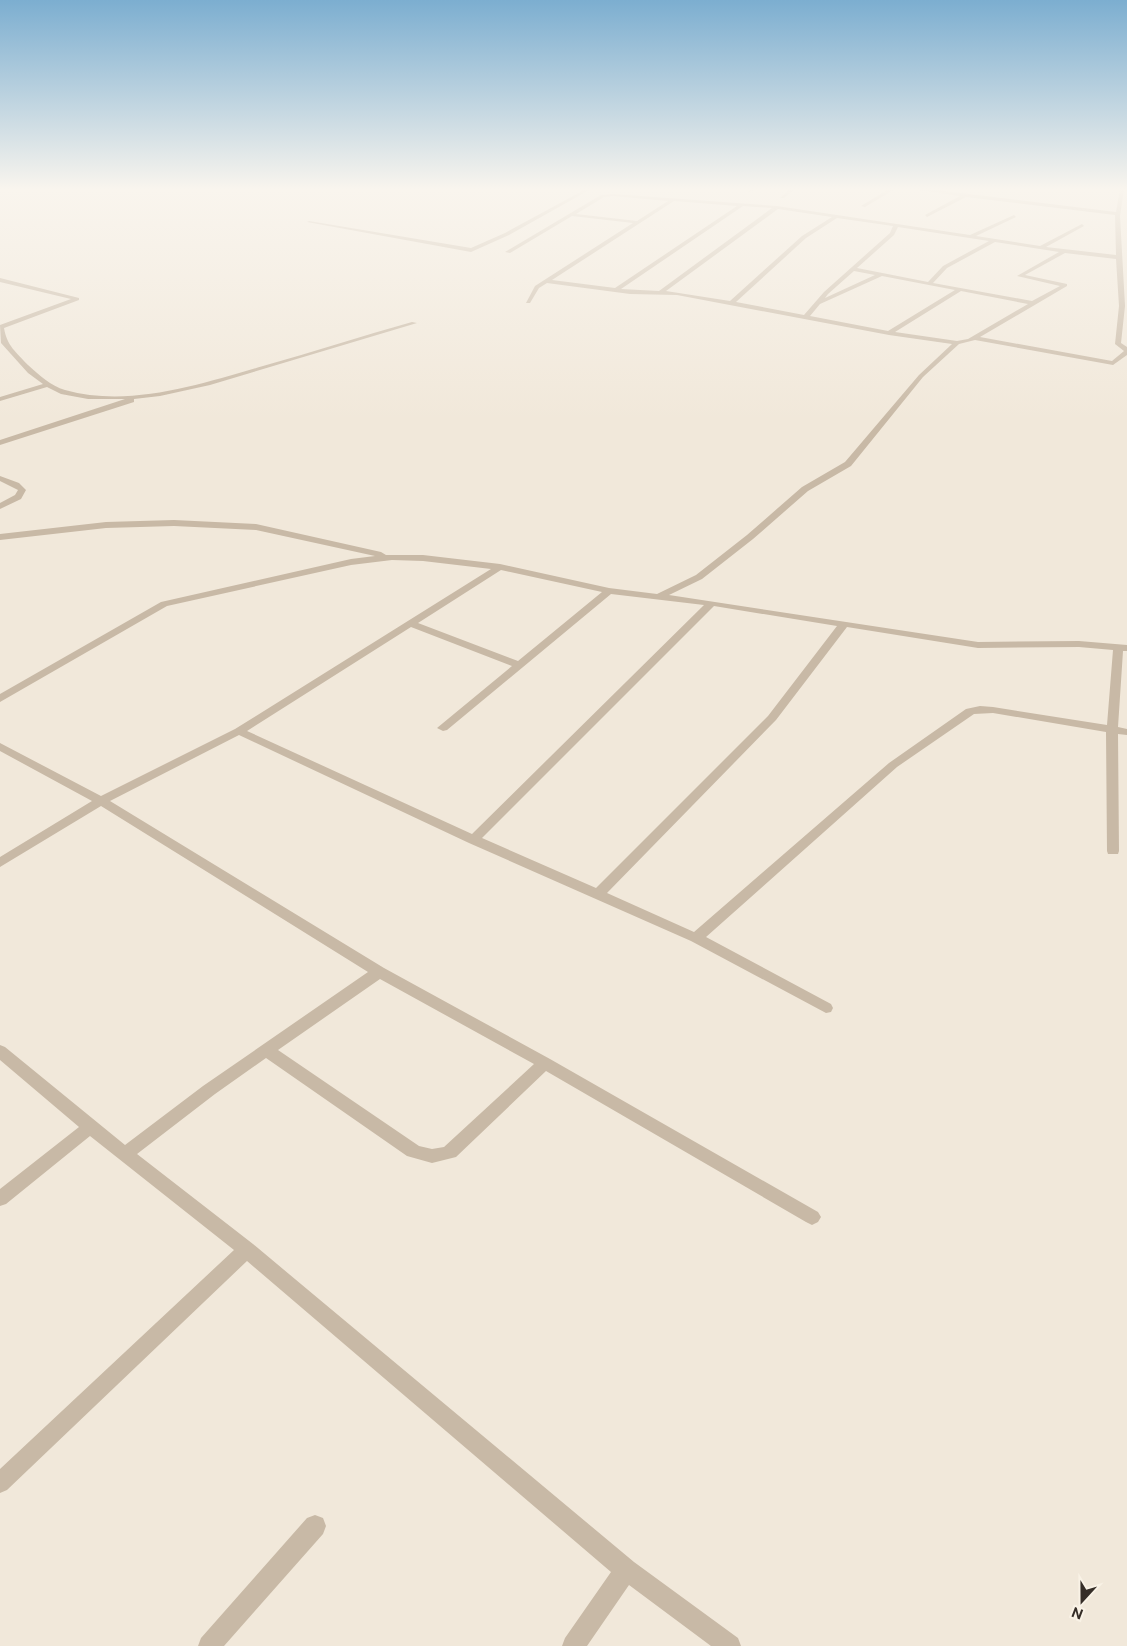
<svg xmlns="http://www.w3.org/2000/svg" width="1127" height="1646" viewBox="0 0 1127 1646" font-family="'Public Sans',sans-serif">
<rect width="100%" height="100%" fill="#f1e8da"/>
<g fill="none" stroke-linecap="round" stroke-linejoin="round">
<path fill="#c8b9a6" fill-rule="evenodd" d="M586,189H591L509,235L471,252L307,222L309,221L471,248L505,233Z
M750,189H756L747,193Z
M790,189H795L784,198H780Z
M889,189H895L865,207L861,206Z
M912,189H928L1116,212L1120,189H1124L1120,216L1125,306L1121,343L1127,347V355L1113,365L975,340L959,344L923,377L851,466L808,491L753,539L702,579L669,595L978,642L1079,641L1127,645V651H1123L1118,727L1127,729V735L1118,734L1119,851L1118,854H1108L1107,851L1106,732L993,713L974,714L897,767L706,937L831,1004L833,1008L831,1012L826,1013L691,941L469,843L239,735L110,801L384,968L550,1059L818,1212L821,1217L818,1222L812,1225L806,1222L546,1071L456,1157L432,1163L407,1156L266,1058L215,1094L137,1154L253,1244L634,1562L738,1638L741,1646H711L629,1585L587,1646H562L565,1638L611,1572L247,1261L7,1490L0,1493V1469L234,1250L90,1136L6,1204L0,1206V1189L79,1127L0,1060V1045L5,1047L125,1145L203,1086L368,972L101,806L0,867V857L92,801L0,751V743L101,796L235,729L491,569L423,561L392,560L351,565L167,606L0,702V694L161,602L351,559L375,556L256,530L174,526L106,528L0,540V534L106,522L174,520L256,524L381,552L386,555H423L500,564L609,588L657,594L696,575L747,535L802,487L845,462L919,375L952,344L889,335L677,295L630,294L547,283L539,288L530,303H526L535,286L633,223L572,216L510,253L505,252L601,195L613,194L777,206L970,235L1014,215L1016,217L976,236L1040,246L1082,224L1084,226L1046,247L1116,255L1115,215L966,197L927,217L925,215L960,196ZM613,196L668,201L637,221L576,214L604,197ZM674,201L737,206L615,288L552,280ZM743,206L772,208L659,291L621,289ZM778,209L832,217L802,236L730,301L666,291ZM837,218L893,226L890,233L824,292L804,315L736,302L806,238ZM898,227L989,241L943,266L928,282L857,268L894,235ZM995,242L1059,252L1017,276L1060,286L1032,301L933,283L947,268ZM1065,253L1116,259L1119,306L1115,344L1124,351L1112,361L980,337L1067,286V284L1025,275ZM854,271L875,275L825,298L828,294ZM882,276L955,290L888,331L810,316L820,304ZM961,291L1028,304L968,339L957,341L895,332ZM501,570L602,592L518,661L418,623ZM611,594L704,605L472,834L247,731L411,627L512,666L437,728L443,731L447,730ZM714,606L837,626L768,716L596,888L482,838ZM847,627L978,648L1079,647L1113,650L1107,725L993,707L980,706L966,709L889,763L694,932L607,893L776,720ZM380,979L534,1064L444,1147L432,1149L419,1146L278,1050Z
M0,278L79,298V300L4,328C7,346 16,352 28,365C39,375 51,386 65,390C130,408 201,384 263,366C313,352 362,336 412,322L417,323L210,385L160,396L134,399V402L0,445V440L125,399H88L61,394L47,387L0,401V397L43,384L28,373L1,343L0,325L71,299L0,282Z
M0,476L19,483L26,490L21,499L0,509V503L15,495L18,490L0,481Z
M315,1515L323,1518L326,1526L323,1534L224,1646H198L201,1638L307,1518Z"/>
</g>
<linearGradient id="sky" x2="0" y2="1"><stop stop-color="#7caed0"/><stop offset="0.45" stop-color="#f9f5ee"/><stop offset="1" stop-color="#f9f5ee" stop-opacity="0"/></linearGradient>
<rect width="1127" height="420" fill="url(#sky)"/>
<g transform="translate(1082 1601) rotate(201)" stroke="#f9f2e6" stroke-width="4" paint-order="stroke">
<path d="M0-4L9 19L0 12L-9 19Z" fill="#352d27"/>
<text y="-8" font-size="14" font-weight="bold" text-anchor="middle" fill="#352d27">N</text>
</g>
</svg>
